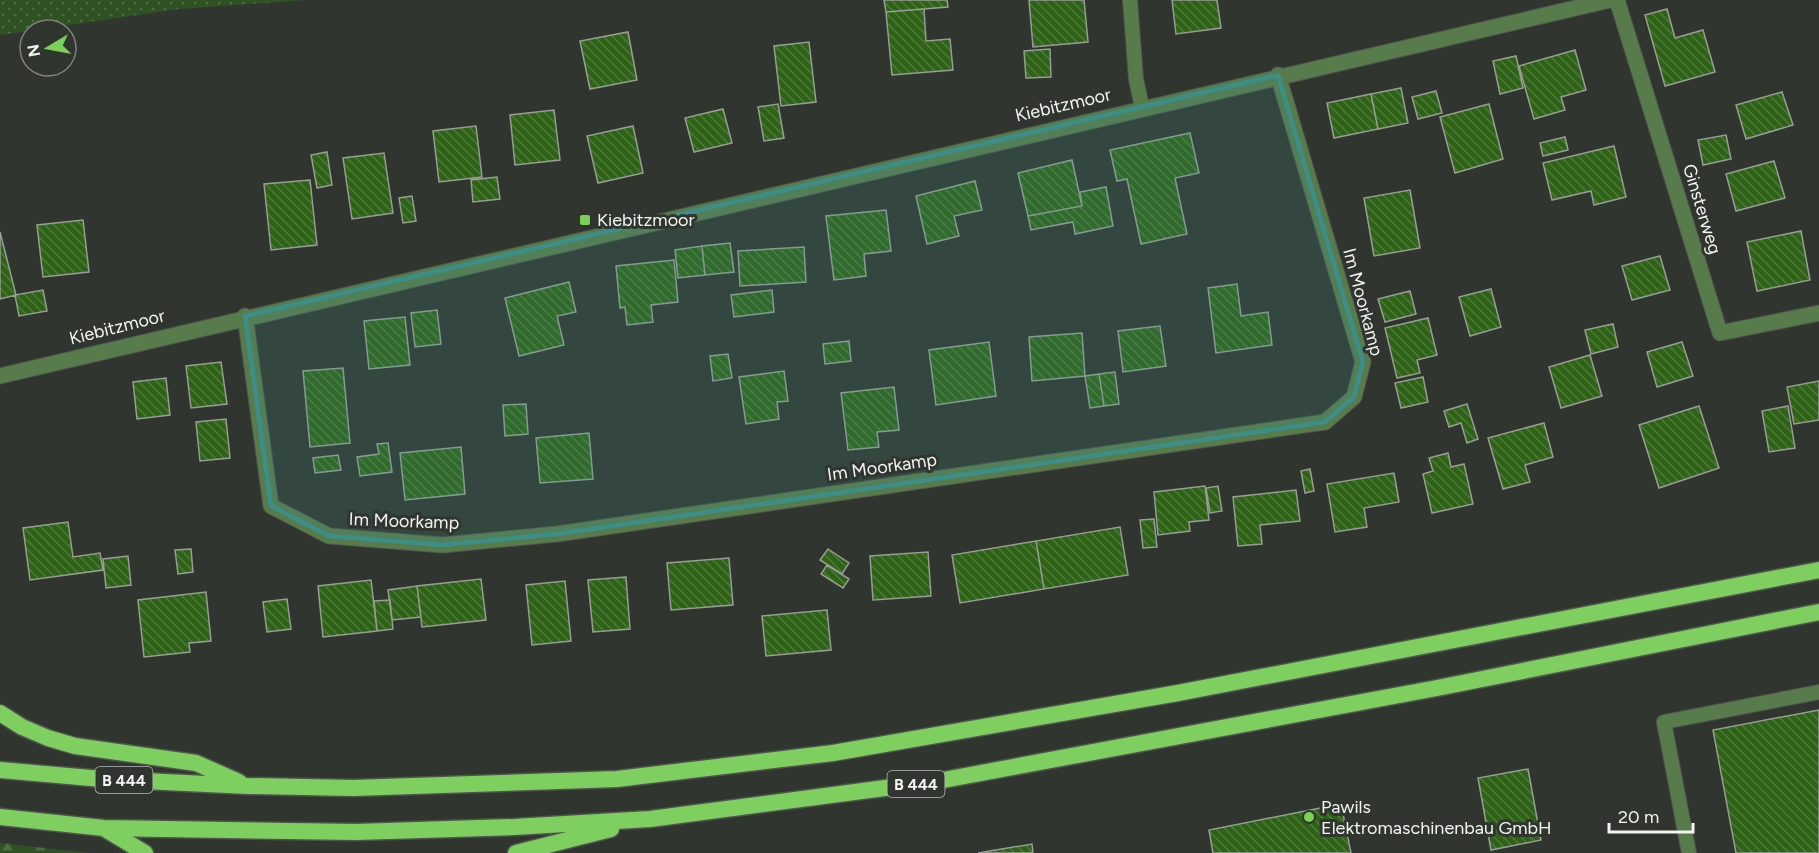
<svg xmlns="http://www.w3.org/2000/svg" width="1819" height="853" viewBox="0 0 1819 853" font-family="Figtree,sans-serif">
<defs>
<pattern id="grass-dots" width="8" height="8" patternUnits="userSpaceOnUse" patternTransform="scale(1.5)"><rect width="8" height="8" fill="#305223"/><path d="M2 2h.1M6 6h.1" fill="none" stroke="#4e6c43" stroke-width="1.8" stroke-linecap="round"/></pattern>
<pattern id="forest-firs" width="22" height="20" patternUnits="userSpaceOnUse" patternTransform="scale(1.5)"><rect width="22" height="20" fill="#305223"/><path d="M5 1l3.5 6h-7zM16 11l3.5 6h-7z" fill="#4e6c43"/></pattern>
<pattern id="building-back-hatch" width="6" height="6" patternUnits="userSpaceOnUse" patternTransform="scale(1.5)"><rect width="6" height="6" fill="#2e6217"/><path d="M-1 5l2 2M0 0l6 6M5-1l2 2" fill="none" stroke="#4d7939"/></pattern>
</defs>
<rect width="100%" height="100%" fill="#31352f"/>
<path fill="url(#grass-dots)" d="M0,0H306L179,9L0,35Z"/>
<path fill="url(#forest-firs)" d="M0,843L90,853H0Z"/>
<path fill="url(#building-back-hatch)" stroke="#989d96" stroke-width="1.5" d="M884,0H947L948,7L886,12Z
M1029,0H1084L1088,42L1033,47Z
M1172,0H1217L1221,28L1176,34Z
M924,9L926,41L950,39L953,70L892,75L886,12Z
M1667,9L1675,38L1703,30L1715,72L1665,86L1645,15Z
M628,32L637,80L590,89L580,41Z
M809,42L816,102L781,106L774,46Z
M1050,49L1051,77L1026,78L1024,51Z
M1575,50L1586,90L1561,97L1565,110L1534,119L1519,66Z
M1516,56L1523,88L1500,94L1493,61Z
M1401,88L1408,123L1378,129L1371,94Z
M1436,91L1442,113L1418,119L1412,97Z
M1782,92L1793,125L1746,139L1736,105Z
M1371,94L1378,129L1334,138L1327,103Z
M778,104L784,138L764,141L758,107Z
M1489,104L1503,159L1455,173L1440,117Z
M723,109L732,143L694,152L685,118Z
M554,110L560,160L515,165L510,115Z
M476,126L482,177L439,182L433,131Z
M633,126L643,173L598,183L587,136Z
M1190,133L1199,173L1175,178L1187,234L1141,244L1127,179L1117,181L1110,150Z
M1726,135L1731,159L1703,165L1698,140Z
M1565,137L1568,150L1543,156L1540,143Z
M1614,146L1626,197L1594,205L1591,191L1552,200L1543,163Z
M327,152L332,185L317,188L311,155Z
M384,153L393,213L352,219L343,158Z
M1072,160L1082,206L1028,216L1018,173Z
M1774,161L1785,198L1736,211L1726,174Z
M497,177L500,199L473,202L471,180Z
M310,180L317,245L271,250L264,184Z
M975,181L982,210L954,216L959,236L927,244L916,196Z
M1106,187L1113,226L1075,234L1073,222L1031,230L1028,216L1082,206L1080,192Z
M1410,190L1420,248L1374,256L1364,198Z
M412,196L416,221L403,223L399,198Z
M886,210L891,251L864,254L866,276L834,280L826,216Z
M83,220L89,272L43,277L37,225Z
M1801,231L1810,280L1757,291L1747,242Z
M0,232L16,295L0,299Z
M730,243L734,272L705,275L702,246Z
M702,246L705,275L678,278L675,250Z
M804,247L806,282L740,286L738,251Z
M1660,256L1670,290L1632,300L1622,266Z
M674,260L678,302L651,305L653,322L627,325L625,307L620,308L616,266Z
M569,282L576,312L557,316L564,345L519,356L505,298Z
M1237,284L1241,316L1268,312L1272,345L1216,353L1208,288Z
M1491,289L1501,327L1470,336L1459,297Z
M43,290L47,311L19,316L15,295Z
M772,290L774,312L734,317L731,295Z
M1410,291L1416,314L1385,322L1378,299Z
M437,310L441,344L415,347L411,313Z
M405,317L410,365L369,369L364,321Z
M1428,318L1437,355L1417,360L1420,373L1397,378L1385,328Z
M1613,324L1618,347L1591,354L1585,330Z
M1160,326L1166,366L1123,372L1118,331Z
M1082,333L1085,376L1032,381L1029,337Z
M849,341L851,361L825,364L823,344Z
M989,342L996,396L936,405L929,350Z
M1682,342L1693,376L1657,387L1647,352Z
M728,354L732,378L713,381L710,356Z
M1590,355L1602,396L1561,408L1549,367Z
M221,362L227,404L191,408L186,366Z
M343,368L350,443L310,447L303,371Z
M784,371L788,401L777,402L779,419L746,424L739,377Z
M1115,372L1119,404L1104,406L1099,374Z
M1099,374L1104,406L1090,408L1085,376Z
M1423,377L1428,402L1401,408L1395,383Z
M166,378L170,415L137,419L133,382Z
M1819,381V420L1794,424L1787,387Z
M894,387L899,430L877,432L879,447L848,450L841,393Z
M526,404L528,434L505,436L503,405Z
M1467,404L1478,439L1467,443L1461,423L1449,427L1444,411Z
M1699,406L1719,468L1659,488L1639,425Z
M1788,406L1795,448L1769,452L1762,411Z
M226,419L230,458L200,461L196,422Z
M1544,423L1553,457L1525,465L1530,482L1503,489L1488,438Z
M589,433L593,479L540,483L536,438Z
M388,443L392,472L360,476L357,457L379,454L377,444Z
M461,447L465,494L405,500L400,453Z
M1448,453L1451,467L1464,464L1473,504L1432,513L1423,474L1433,471L1429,458Z
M338,455L341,470L315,473L313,458Z
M1310,469L1314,491L1305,493L1301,471Z
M1394,473L1399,502L1364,508L1367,527L1335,532L1327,484Z
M1205,486L1209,520L1189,522L1190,531L1158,535L1154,492Z
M1218,486L1222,511L1210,513L1206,488Z
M1296,490L1300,521L1260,525L1262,544L1238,546L1233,497Z
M1154,519L1157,547L1143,548L1140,520Z
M68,522L73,557L100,553L103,570L30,580L23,528Z
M1120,527L1128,575L1044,589L1036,541Z
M1036,541L1044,589L960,603L952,555Z
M191,549L193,572L178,574L175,550Z
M828,549L849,563L842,574L820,560Z
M928,552L931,596L873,600L870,556Z
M128,556L131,585L106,588L103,559Z
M729,558L733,605L671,610L667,563Z
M827,565L849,579L843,588L821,574Z
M626,577L630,629L593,632L588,580Z
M481,579L486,620L422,627L417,586Z
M371,580L377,631L323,637L318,586Z
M565,581L571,641L532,645L526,585Z
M417,586L421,617L392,620L388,590Z
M206,592L211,641L189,643L190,652L144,657L138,600Z
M287,599L291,629L267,632L263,602Z
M390,600L393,629L377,631L374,601Z
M827,610L831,650L766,656L762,616Z
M1819,710V853H1736L1713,730Z
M1528,769L1541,840L1491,850L1478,778Z
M1341,804L1351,853H1213L1209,830Z
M1032,844L1033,853H978Z"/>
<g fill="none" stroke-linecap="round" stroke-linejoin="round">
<defs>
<path id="service" d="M1130,0L1136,79L1142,107
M1689,853L1664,722L1819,692"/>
<path id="minor" d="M1617,0L1720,333L1819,313
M245,316L271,506L329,536L443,545L557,534L1325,422L1354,397L1363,362L1278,75
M0,376C536,246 1073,122 1610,0"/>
<path id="trunk" d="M0,713L22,727L48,738L75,746L196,763L239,782
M0,770L102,779L248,786L353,788L617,779L833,753L1178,693L1819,570
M0,817L104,828L356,832L514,827L650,819L938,781L1437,688L1819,612
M105,829L145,853
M516,853L611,829"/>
</defs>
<use href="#service" stroke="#50544e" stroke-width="16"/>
<use href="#minor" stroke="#50544e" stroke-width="17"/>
<use href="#trunk" stroke="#50544e" stroke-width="19"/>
<use href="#service" stroke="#587b4c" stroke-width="14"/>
<use href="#minor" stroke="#587b4c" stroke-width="15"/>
<use href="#trunk" stroke="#7ecf60" stroke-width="16"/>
</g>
<path fill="#3c8f88" fill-opacity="0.2" stroke="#3c8f88" stroke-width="4.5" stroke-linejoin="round" d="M1278,75L1363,362L1354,397L1325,422L557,534L443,545L329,536L271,506L245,316Z"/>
<g fill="#79d157" stroke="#31352f" stroke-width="2">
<rect x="579" y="214" width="12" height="12" rx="3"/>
<circle cx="1309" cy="817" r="6"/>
</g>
<g text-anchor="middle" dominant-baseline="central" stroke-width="6" stroke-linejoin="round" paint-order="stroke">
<g fill="#31352f" stroke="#b7bbb6" stroke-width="1.5">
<rect x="95.5" y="767" width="57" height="26" rx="4.5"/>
<rect x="887.5" y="771" width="57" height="26" rx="4.5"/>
</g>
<g font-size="16" font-weight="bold" fill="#f1f4f0">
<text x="124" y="780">B 444</text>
<text x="916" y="784">B 444</text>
</g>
<g font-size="18" fill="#f1f4f0" stroke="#31352f">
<text transform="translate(1063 105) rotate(-13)">Kiebitzmoor</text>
<text transform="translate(1702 209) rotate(73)">Ginsterweg</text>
<text transform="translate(1363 302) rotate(75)">Im Moorkamp</text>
<text transform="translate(117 327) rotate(-14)">Kiebitzmoor</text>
<text transform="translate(882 467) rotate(-8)">Im Moorkamp</text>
<text transform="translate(404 521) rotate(2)">Im Moorkamp</text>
</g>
<g font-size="18" fill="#f1f4f0" stroke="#31352f" text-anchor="start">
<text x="597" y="220">Kiebitzmoor</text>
<text x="1321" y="807">Pawils<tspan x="1321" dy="21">Elektromaschinenbau GmbH</tspan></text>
</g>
</g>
<g transform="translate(48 48) rotate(260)"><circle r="28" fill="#31352f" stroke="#7e817c" stroke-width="1.5"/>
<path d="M0-4.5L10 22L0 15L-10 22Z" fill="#79d157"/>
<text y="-9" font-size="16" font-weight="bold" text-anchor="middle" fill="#f1f4f0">N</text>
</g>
<path d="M1609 823v9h84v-9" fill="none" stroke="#f1f4f0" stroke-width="3"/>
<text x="1618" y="823" font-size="18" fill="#f1f4f0" stroke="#31352f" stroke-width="4.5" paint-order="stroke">20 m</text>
</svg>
